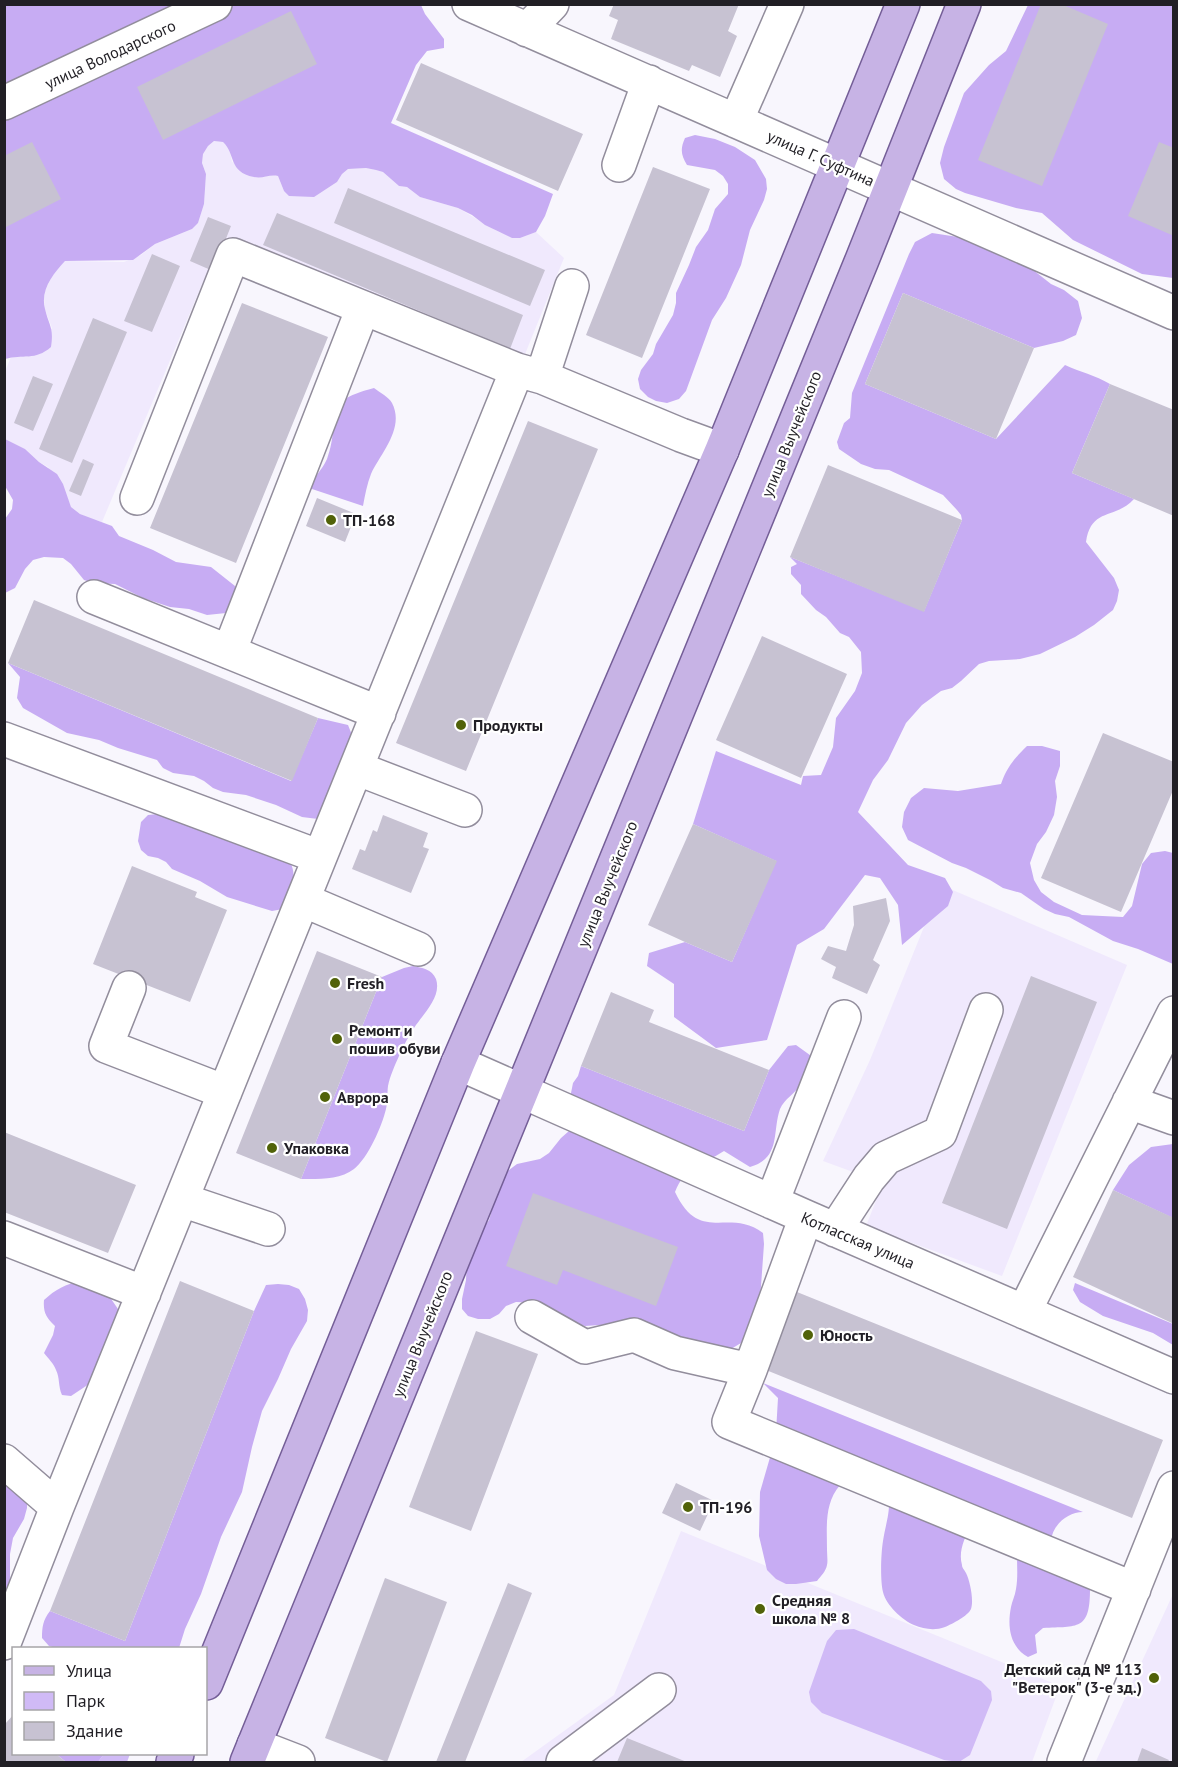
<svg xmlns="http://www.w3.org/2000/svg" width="1178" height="1767" viewBox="0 0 1178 1767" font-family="'PT Sans',sans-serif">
<rect width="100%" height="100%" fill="#f8f6fd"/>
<path fill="#f0e9fd" d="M214,141L223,142L229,147L232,162L264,177L271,174L278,176L284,191H323L337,182L342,174L348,169L366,168L376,170L383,172L399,186L407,187L420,197L458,208L499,232L520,238L536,232L564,258L521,364L229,246L214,284L203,282L102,522L91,519L80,514L71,507L67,497L48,467L39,462L25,449L5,439L4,374L11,357H28L52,328L45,310L44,299L45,291L53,274L65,261L124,262L141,255L155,244L192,229L198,223L204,204L206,174L202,163L203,153L208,146Z
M941,885L1127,965L1002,1276L866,1226L883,1183L823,1161L870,1060Z
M681,1531L1060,1686L1032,1762H521L614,1695Z
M1173,1594V1762H1099L1096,1761Z"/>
<path fill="#d0baf6" d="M854,1629L981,1681L991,1691L992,1700L970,1755L959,1762L944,1760L822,1713L811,1702L809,1692L827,1641L836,1630Z
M104,1754H130L127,1762H98Z"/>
<path fill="#c7acf3" d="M5,5H421L425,14L444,39V48L427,51L416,65L391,123L553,194L545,216L536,232L520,238H512L485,225L472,215L458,208L420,197L407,187L399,186L383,172L376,170L366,168L348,169L342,174L337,182L314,197L289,196L284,191L278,176C269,174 263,179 254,177C228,172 236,154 223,142L214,141L208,146L203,154L202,163L206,174L204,204L198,223L192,229L155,244L133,260L65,261C53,274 40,290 45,309C49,326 54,327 51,347C35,361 23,354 5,359Z
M1028,5H1173V278L1142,274L1073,240L1042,213L1016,208L965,193L956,189L944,179L940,163L944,147L964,93L989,65L1006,51Z
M695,135L715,139L735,147L755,160L766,179L767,189L764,200L750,230L741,265L726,298L712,320L686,391L679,399L667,403L656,401L648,397L640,389L638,379L641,370L653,354L656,344L673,315L676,303V293L689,265L696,247L708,230L715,209L728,194V184L723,176L715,170L687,165C681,155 680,149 685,138Z
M932,233L958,237L973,242L1006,259L1023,262L1051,284L1064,290L1078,301L1082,318L1076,335L1063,341L1034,348L903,293L865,384L996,439L1065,365C1080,372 1095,375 1110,384L1072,473L1134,499C1115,520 1091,507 1086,542L1114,578L1119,590L1117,601L1113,610L1094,625L1075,637L1040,654L1020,659L989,661L979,664L961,681L952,688L941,691L922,705L906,723L888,760L873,780L858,812L908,865L945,878L953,892L948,906L902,945L898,905L880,878L865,875L824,929L797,945L767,1040L716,1048L674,1017V984L647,966L649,953L685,942L732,962L776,861L693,824L716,751L801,785L803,776L821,775L833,747L836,718L855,691L862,673L861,652L849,637L840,633L826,617L816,610L801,594V585L791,574V567L797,564L790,557L924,611L962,520L961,515L957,510L943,495L889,470L875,469L861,464L839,449L837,442L844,423L850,418L852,393L909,254L915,242Z
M374,388C379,392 389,397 392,403C405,428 381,453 371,474C367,484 365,495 363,506L309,488C314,477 322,470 327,459C343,417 316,403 374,388Z
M5,439L25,449L39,462L57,474L63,484L71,507L80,514L112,526L119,536L153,550L176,562L211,567L235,586L237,596L226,613L207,615L189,609L170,607L143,598L115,584L93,583L84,580L71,564L63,558L44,557L33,560L25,569L15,588L5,593V519L12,509L13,500L5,486Z
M8,663L291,781L318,718L348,725L352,735L326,820L302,817L276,805L246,795L223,792L213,788L204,781L194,776L173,773L163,768L157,760L118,748L99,740L67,733L23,708L17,698L20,677Z
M1027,746H1042L1060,751V766L1055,781L1057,797L1054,815L1046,832L1037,844L1030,863L1034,880L1041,892L1054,902L1082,915L1123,917L1132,906L1142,864L1151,853L1165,851L1173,853V964L1138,949L1113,941L1069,917L1055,914L1044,909L1021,893L1003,888L990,880L966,868L952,863L908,840L902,827L904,812L911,798L924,788L958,791L1001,784C1007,767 1014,759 1027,746Z
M158,814L286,856C301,875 290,888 283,909L272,911L227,897L200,881L172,869L166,862L158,858L148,856L141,850L138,841L141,822L148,815Z
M413,966C422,968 432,969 436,979C442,997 423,1014 414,1028C409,1036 403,1046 399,1056C395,1065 390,1076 388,1086C387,1093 388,1101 386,1109C382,1126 368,1158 354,1169C340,1180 319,1179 301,1179L382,977L404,968Z
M796,1045L814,1058C810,1067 806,1076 801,1084C796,1093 784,1099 780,1109C772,1133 781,1158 750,1167L724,1151C704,1164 685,1166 675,1192C700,1245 728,1207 763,1233L764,1244L760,1300L748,1333L741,1343L731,1349L614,1324L585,1326L565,1320L548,1306L539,1303L516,1302L506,1306L499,1314L490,1319H478L468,1316L462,1309V1299L466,1280L467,1261L478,1236L489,1220L501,1180L509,1170L517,1164L540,1159L549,1153L561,1138L569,1131L571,1122V1093L573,1083L578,1076L581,1066L744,1131L769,1070L788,1046Z
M1173,1144V1218L1113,1190L1129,1165L1151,1147Z
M81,1282L105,1290L118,1309L120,1320L89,1384L71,1396L62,1395C58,1386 60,1378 56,1370C54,1364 48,1358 44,1353L53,1335L55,1326C46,1318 43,1312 44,1300C55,1290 66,1283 81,1282Z
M1075,1283L1173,1324V1345L1153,1333L1103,1316L1080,1302L1073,1290Z
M278,1284L289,1285L299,1289L305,1299L308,1310L307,1321L291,1349L278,1379L262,1411L252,1447L242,1492L221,1537L201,1594L185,1629L179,1648H56L49,1646L42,1638C42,1627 43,1620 50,1611L125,1641L254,1311L266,1285Z
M763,1383L1083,1512C1067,1512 1052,1526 1051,1541L1090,1589C1090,1631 1078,1626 1043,1628L1035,1635L1037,1653L1028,1657C1010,1647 1007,1627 1011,1607C1012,1601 1015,1596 1016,1589C1018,1578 1017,1567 1017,1556L971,1525C965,1537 958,1551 962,1565C962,1568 964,1569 966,1573C970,1581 974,1600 971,1609C968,1616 952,1624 945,1627C934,1631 924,1629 914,1625C902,1620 886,1605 883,1592C880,1580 881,1553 883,1541C886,1522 890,1515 889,1495L840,1485C824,1504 827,1527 827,1550C827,1555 828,1561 827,1565C826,1571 821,1576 817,1581L796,1584H786L776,1579L767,1570L759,1536L760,1492L771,1454L776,1432L778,1398Z
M5,1465L27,1497V1508L24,1519L13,1538L10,1554V1589L5,1620Z
M56,1754H104L98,1762H66Z"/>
<path fill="#c7c2d2" d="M614,4H739L728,31L737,36L720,77L692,65L689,71L611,39L618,20L609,16Z
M1041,4H1061L1108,24L1042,186L978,160Z
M291,11L317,64L163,140L137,87Z
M421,63L583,134L558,191L396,120Z
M32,142L61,199L4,228V156Z
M1159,142L1174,148V236L1128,216Z
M653,167L710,189L642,358L586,335Z
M348,188L545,270L530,306L334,223Z
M277,213L523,315L510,349L263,245Z
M208,217L231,226L213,271L190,261Z
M152,254L180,266L152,332L124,321Z
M903,293L1034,348L996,439L865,384Z
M242,303L328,337L236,563L150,528Z
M93,318L127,332L72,463L39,449Z
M33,376L53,384L33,431L14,423Z
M1110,384L1174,410V516L1072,473Z
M528,421L598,449L466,771L396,743Z
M83,459L94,464L81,496L69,491Z
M828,465L962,520L924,612L790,557Z
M317,498L356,514L345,542L306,526Z
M34,600L318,718L292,781L8,663Z
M762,636L847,674L801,778L716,740Z
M1103,733L1174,762V788L1121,912L1041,878Z
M383,815L428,833L423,847L429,849L411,893L352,869L360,849L365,851L373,830L377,832Z
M693,824L777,861L732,962L685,942L648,925Z
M132,866L197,892L195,897L227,910L190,1002L93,964Z
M886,898L890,921L873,960L880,965L867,994L832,978L836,967L821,959L828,946L846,951L854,925L853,906Z
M317,951L382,977L301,1179L236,1153Z
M1031,976L1097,1002L1007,1229L942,1203Z
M611,992L654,1010L649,1022L769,1070L744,1131L581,1066Z
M4,1132L136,1185L108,1253L4,1212Z
M1113,1190L1174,1218V1324L1073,1277Z
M533,1193L678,1247L656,1306L563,1270L557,1285L506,1266Z
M180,1281L254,1311L125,1641L50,1611Z
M797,1292L1163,1440L1132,1518L766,1370Z
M476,1331L538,1354L471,1531L409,1507Z
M676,1483L714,1501L700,1531L662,1513Z
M385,1578L447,1602L387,1762L325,1738Z
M508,1583L532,1593L465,1762H436Z
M14,1714V1754H56L66,1762H5V1724Z
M627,1738L687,1762H617Z
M1142,1748L1169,1760L1168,1762H1137Z"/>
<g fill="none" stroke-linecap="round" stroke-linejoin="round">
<defs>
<path id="minor" d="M469,4L1174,313
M527,30L552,4
M4,103L215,4
M736,121L787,4
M619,165L649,82
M542,377L572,286
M137,498L233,255L517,370L542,377L681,435L722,450
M94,597L379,713
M229,652L363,308
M4,739L320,857
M356,768L465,810
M303,900L418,949
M129,988L106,1046L225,1092
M458,1063L806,1217L1174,1377
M1129,1102L1174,1118
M182,1200L268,1229
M772,1202L844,1017
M835,1230L869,1178L886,1158L940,1133L986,1010
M4,1238L144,1293
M1024,1312L1174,1013
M532,1317L585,1347L634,1335L675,1353L750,1370L806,1217
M750,1370L729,1422L1134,1589
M4,1461L57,1507
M4,1643L57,1507L517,370
M254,1745L298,1762
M563,1762L659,1690
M1064,1762L1174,1488"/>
<path id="major" d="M206,1683L458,1063L722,450L903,4
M173,1762L177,1754
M247,1762L862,260L964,4"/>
</defs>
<use href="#minor" stroke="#928d9c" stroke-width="36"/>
<use href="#major" stroke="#745e97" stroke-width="36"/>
<use href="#minor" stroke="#fff" stroke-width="33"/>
<use href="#major" stroke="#c7b3e5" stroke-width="33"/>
</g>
<g fill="#516209" stroke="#fff" stroke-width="2">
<circle cx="331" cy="520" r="6"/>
<circle cx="461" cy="725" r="6"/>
<circle cx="335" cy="983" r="6"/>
<circle cx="337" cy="1039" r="6"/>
<circle cx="325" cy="1097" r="6"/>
<circle cx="272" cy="1148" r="6"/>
<circle cx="808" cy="1335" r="6"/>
<circle cx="688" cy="1507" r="6"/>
<circle cx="760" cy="1609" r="6"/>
<circle cx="1154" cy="1678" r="6"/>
</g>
<g text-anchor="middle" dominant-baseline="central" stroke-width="4.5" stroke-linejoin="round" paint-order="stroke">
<g font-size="16" fill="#211f25" stroke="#fff">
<text transform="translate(110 54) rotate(-25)">улица Володарского</text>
<text transform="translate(821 158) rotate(24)">улица Г. Суфтина</text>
<text transform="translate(791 434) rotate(-68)">улица Выучейского</text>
<text transform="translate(607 884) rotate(-68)">улица Выучейского</text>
<text transform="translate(858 1240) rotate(23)">Котласская улица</text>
<text transform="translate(422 1334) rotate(-68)">улица Выучейского</text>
</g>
<g font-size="16" font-weight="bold" fill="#211f25" stroke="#fff" text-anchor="start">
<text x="343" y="520">ТП-168</text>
<text x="473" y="725">Продукты</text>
<text x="347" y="983">Fresh</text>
<text x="349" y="1030">Ремонт и<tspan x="349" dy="18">пошив обуви</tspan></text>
<text x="337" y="1097">Аврора</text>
<text x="284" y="1148">Упаковка</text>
<text x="820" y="1335">Юность</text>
<text x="700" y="1507">ТП-196</text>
<text x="772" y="1600">Средняя<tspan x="772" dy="18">школа № 8</tspan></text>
<text x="1142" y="1669" text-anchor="end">Детский сад № 113<tspan x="1142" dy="18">"Ветерок" (3-е зд.)</tspan></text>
</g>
</g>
<rect width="1178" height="1767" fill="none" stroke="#211f25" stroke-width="12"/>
<rect x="12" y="1647" width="195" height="108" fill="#ffffff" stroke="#a6a5a8" stroke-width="1.5"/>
<rect x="24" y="1666" width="30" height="9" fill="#c7b3e5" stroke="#a6a5a8" stroke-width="1.5"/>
<text x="66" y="1677" font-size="18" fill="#211f25">Улица</text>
<rect x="24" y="1692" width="30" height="18" fill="#d0baf6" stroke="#a6a5a8" stroke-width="1.5"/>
<text x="66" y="1707" font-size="18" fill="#211f25">Парк</text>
<rect x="24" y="1722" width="30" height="18" fill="#c7c2d2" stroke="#a6a5a8" stroke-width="1.5"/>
<text x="66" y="1737" font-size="18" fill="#211f25">Здание</text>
</svg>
